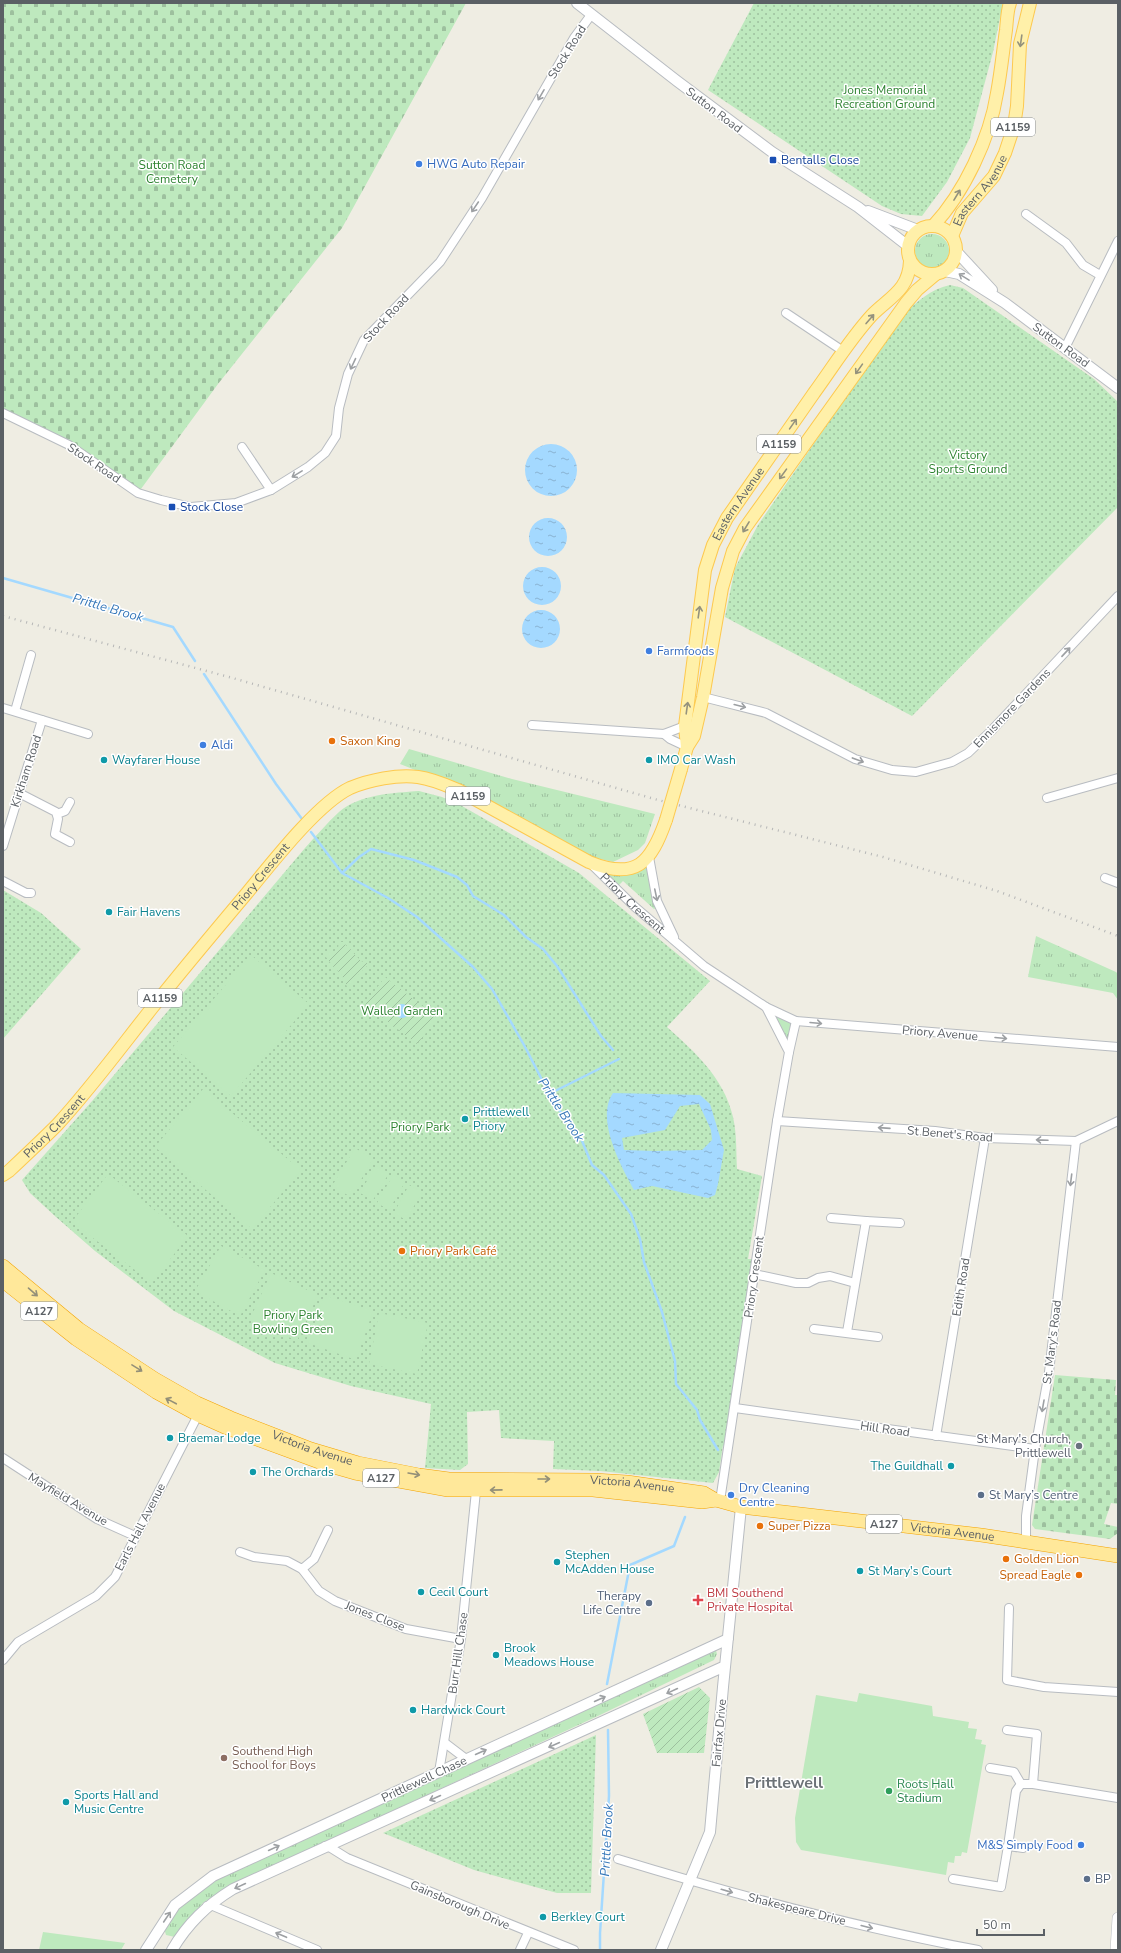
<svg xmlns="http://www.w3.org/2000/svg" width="1121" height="1953" viewBox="0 0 1121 1953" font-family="'Nunito Sans',sans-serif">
<defs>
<pattern id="grass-tufts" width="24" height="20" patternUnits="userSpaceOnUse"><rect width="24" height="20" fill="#bee9be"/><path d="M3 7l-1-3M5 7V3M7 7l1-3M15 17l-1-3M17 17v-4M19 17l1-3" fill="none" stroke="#9dc09e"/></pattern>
<pattern id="cemetery-stones" width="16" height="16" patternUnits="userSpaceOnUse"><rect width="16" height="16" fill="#bee9be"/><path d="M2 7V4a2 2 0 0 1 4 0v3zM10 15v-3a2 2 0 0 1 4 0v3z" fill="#9dc09e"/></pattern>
<pattern id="park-dots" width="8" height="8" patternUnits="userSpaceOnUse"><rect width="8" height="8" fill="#bee9be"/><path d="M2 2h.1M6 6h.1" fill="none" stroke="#9dc09e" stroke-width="1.8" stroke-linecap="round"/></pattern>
<pattern id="garden-furrows" width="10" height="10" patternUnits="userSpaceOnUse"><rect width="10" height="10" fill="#bee9be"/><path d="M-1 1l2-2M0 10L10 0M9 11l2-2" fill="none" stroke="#9dc09e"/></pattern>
<pattern id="water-ripples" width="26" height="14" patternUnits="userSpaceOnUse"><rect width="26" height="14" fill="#a4d9ff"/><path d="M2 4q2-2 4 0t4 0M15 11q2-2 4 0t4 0" fill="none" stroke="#89b3d2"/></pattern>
</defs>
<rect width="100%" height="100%" fill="#efede3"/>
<path fill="url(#grass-tufts)" d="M915 251a17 17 0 1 1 34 0a17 17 0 1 1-34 0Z
M409,749L512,779L655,814L645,843L638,850L613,862L592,857L461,788L400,764Z
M647,866L656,908L654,909L623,881L618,886L602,873L615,875Z
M1036,936L1116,972L1118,974V1000L1113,993L1028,977Z
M766,1007L796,1021L789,1052Z
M715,1647L717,1654L714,1660L600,1715L228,1887L203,1903L175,1937L166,1935L164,1928L181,1905L219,1877Z"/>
<path fill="url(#cemetery-stones)" d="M3,3H466L342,228L218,384L138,493L69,445L3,413Z
M1055,1375L1116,1380L1115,1395H1118V1504L1111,1503L1104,1524L1118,1527V1533L1110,1539L1035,1529L1032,1525Z"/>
<path fill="url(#park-dots)" d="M754,3H1003L993,52L970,138L947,182L922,216L901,214L882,206L708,90Z
M950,285L963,288L1094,379L1117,401L1118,507L912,716L725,617L735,568L758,525L903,314C918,302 930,289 950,285Z
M419,791L442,797L462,806L579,873L710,981L667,1027C695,1052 724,1078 733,1117C737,1134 736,1152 737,1169L762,1176L748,1259H753L725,1448L723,1445L719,1472L713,1483L600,1471L553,1469L554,1441L501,1438L499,1410L467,1412L468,1464L460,1470L425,1468L431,1404L351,1386L275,1363L174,1311L95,1251L56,1217L30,1193L22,1180L93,1100L305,848C316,836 327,823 339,812C360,794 393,793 419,791Z
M3,890L41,913L81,949L3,1039Z
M596,1735L591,1893H557L474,1870L383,1833Z"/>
<path fill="url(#garden-furrows)" d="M339,942H343L361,961L369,964L347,987C343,972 334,969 326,957L329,953H332L338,948Z
M385,977L438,1018L417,1044L365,1004Z
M699,1687L710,1698L704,1753H657L643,1714Z"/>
<path fill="#bee9be" d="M251,955L309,1004L231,1096L173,1047Z
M203,1089L301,1170L252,1229L155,1147Z
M355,1148L373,1159L351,1197L332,1186Z
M376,1165L389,1173L373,1200L360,1193Z
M108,1174L188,1236L152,1283L72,1222Z
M393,1175L405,1182L389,1210L377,1203Z
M409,1185L422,1192L406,1220L394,1213Z
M221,1246L265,1270L240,1316L195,1291Z
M271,1273L318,1295L297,1341L250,1319Z
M324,1295L373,1311L356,1360L308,1343Z
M379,1313L428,1323L417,1374L369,1364Z
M859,1693L932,1706L933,1716L969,1722L968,1728L977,1729L975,1739L982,1740L981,1744L986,1745L967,1853L962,1852L961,1856H955L954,1863L948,1862L946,1875L801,1850L796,1842L795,1818L816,1695L857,1702Z
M43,1932L125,1943L121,1950H39Z"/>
<path fill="url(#water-ripples)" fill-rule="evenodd" d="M525 470a26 26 0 1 1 52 0a26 26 0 1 1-52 0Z
M529 537a19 19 0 1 1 38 0a19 19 0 1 1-38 0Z
M523 586a19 19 0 1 1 38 0a19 19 0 1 1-38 0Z
M522 629a19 19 0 1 1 38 0a19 19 0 1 1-38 0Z
M395 1011a7 7 0 1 1 14 0a7 7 0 1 1-14 0Z
M613,1093L700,1095L710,1104L724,1150L718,1184L715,1195L708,1198L652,1186L634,1190C621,1166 595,1119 613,1093ZM699,1104L711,1130L712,1140L702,1150L655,1151L624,1150L622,1138L665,1130L680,1106Z"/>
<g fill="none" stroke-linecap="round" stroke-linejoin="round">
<path stroke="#a4d9ff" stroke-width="2.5" d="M3,578L173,627L195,661
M204,674L276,784L302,819
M311,832L342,873L388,898L417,917L473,967L492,989L524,1045L555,1105L580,1136L592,1165L604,1175L631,1214L640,1239L644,1262L662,1312L675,1361L676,1384L697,1410L700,1420L718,1450
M342,873L359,857L371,849L414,860L457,877L467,885L473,896L504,915L526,937L543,949L557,966L601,1036L613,1050
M549,1094L619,1059
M607,1684L630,1565L674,1546L685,1517
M600,1950V1933L609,1796L608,1730"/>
<defs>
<g id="minor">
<path d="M1026,214L1066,243L1083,265L1100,275"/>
<path d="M786,313L843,351"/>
<path d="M1065,348L1118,241"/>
<path d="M3,413L69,445L138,493L161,500L191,507L236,503L271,490L308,467L325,453L336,436L339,408L348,374L364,340L440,262L482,198L574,38L591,15"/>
<path d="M242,447L271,490"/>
<path d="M703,697L766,713L855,759L892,770L916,772L952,762L968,753L991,731L1118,596"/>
<path d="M3,708L88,734"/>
<path d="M15,711L31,655"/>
<path d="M532,725L664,734L685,726"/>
<path d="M664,734L670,739L687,747"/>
<path d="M19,793L56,812L58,819L55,834L70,842"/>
<path d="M1047,798L1118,778"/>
<path d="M57,814L65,811L70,802"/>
<path d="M3,846L42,720"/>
<path d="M649,857L657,901L674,937"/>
<path id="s1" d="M591,864L635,907L704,966L766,1007L789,1052L777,1121L720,1501"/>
<path d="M1105,878L1118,883"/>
<path d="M3,881L26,893H31"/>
<path d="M766,1007L796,1021L1118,1047"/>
<path d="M789,1052L796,1021"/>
<path d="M777,1121L935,1131L985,1138L1076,1141L1118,1121"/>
<path d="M831,1218L866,1221L847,1332"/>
<path d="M866,1221L900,1223"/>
<path d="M754,1274L796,1283H808L818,1278L830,1276L855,1283"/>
<path d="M814,1329L878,1337"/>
<path d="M735,1408L1035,1449"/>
<path d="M936,1436L985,1138"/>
<path d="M3,1458L97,1519L135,1536"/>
<path d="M1026,1542V1516L1035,1449L1049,1372L1076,1141"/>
<path d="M240,1552L254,1557L287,1561L302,1569L314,1559L328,1530"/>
<path d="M302,1569L319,1591L335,1601L406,1629L461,1639"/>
<path d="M1009,1608L1007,1680L1044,1687L1118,1692"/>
<path d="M3,1660L18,1642L96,1596L115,1577L198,1415"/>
<path d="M1007,1730L1037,1734L1033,1784"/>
<path d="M445,1743L466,1759"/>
<path d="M990,1768L1014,1772L1021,1784"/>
<path d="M439,1772L461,1639L476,1491"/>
<path d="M325,1846L331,1848L347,1858L574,1950"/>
<path d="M1023,1848L1008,1846L1016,1791L1021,1784H1033L1118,1798"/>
<path d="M618,1859C736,1895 856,1927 978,1950"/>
<path d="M953,1879L1001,1887L1008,1846"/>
<path d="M207,1906H213L317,1950"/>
<path d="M520,1950L528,1933"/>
</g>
<path id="tertiary" d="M577,3L677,81L772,152L858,207L908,246
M868,211L918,230
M956,251L992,290
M945,271L959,274L1005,303L1118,388
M146,1950L175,1905L213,1876L728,1639
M172,1950C188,1923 207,1905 233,1889L725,1666
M661,1950L710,1832L723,1687L741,1507"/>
<path id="secondary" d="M1116,1950L1118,1918"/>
<g id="primary">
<circle cx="932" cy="250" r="24"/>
<path d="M933,226C964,193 990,138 997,93C1001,72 1003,51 1006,30C1007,21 1007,11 1010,3"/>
<path id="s2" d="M952,236L962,213L994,176L1005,153L1014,126L1017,106L1020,44L1030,3"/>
<path id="s3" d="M687,747L685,726L705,570L713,545L727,518C756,476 785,435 814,393C833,367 850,339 872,315C890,297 909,290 910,261"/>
<path d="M681,769L687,747L694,736L703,697L722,588L733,551L745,528L906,303L917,290L936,274"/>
<path id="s4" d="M3,1175L9,1171C25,1156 41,1141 57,1125C91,1088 121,1047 152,1008C183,969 215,931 247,893C271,864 317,804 350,788C369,780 398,774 418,777C433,779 446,785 460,791L589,862C636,881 651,863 666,820"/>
</g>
<g id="trunk">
<path id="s5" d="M3,1266L79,1329L155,1379L197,1403L231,1418L311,1449L358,1463L419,1475L449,1479L594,1480L627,1482L704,1493L716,1500L741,1507L981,1535L1118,1556"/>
<path d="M3,1281L76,1339L156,1392L198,1415L227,1428L327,1465L355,1473L448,1490H593L702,1502L716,1500"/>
</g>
</defs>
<use href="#minor" stroke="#b8bcc1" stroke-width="10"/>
<use href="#tertiary" stroke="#b8bcc1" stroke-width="12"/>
<use href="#secondary" stroke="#b9bdc3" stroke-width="12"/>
<use href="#primary" stroke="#fdc94f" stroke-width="14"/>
<use href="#trunk" stroke="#f3a300" stroke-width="14"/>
<use href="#minor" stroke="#fff" stroke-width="8"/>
<use href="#tertiary" stroke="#fff" stroke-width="10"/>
<use href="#secondary" stroke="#fff" stroke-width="11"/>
<use href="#primary" stroke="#fff0a9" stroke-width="12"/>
<use href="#trunk" stroke="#ffe89a" stroke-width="13"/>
<path stroke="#b5b6b6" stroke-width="2.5" stroke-dasharray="1 5" stroke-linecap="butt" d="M3,616L229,677L658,800L883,857L997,891L1118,936"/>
<defs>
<path id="primary-bridge" d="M666,820L681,769"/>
</defs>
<use href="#primary-bridge" stroke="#fdc94f" stroke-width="14" stroke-linecap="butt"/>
<use href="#primary-bridge" stroke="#fff0a9" stroke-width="12"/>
</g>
<defs><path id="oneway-shaft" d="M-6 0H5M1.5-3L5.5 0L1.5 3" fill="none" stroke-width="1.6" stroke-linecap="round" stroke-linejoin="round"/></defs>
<g stroke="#94927d">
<use href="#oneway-shaft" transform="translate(1021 41) rotate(98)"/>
<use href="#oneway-shaft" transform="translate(957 195) rotate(-59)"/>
<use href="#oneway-shaft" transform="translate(870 319) rotate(-49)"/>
<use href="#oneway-shaft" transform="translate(859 369) rotate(125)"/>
<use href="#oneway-shaft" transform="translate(793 424) rotate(-55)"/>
<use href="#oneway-shaft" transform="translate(783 474) rotate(126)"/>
<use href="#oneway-shaft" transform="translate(746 527) rotate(121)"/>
<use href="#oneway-shaft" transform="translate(699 612) rotate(-82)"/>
<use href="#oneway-shaft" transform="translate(687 708) rotate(-82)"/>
</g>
<g stroke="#9da0a3">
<use href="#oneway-shaft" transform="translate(541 95) rotate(120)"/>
<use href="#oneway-shaft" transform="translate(475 207) rotate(124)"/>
<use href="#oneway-shaft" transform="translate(964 277) rotate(-148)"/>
<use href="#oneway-shaft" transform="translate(353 364) rotate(115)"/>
<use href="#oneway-shaft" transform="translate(297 474) rotate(149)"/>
<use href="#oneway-shaft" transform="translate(1066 652) rotate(-47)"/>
<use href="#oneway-shaft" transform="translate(740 706) rotate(14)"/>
<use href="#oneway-shaft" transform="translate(858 760) rotate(20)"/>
<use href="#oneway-shaft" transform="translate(656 895) rotate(78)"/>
<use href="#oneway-shaft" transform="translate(816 1023) rotate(5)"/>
<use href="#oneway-shaft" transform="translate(1001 1038) rotate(5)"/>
<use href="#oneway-shaft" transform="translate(884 1128) rotate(-176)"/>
<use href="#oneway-shaft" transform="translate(1042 1140) rotate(-178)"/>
<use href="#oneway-shaft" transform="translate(1071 1180) rotate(97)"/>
<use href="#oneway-shaft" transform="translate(1043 1406) rotate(100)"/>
<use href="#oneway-shaft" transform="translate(672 1691) rotate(155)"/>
<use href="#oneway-shaft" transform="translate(600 1699) rotate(-24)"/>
<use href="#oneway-shaft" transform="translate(554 1745) rotate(156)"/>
<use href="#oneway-shaft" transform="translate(481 1752) rotate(-24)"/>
<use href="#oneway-shaft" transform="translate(435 1798) rotate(156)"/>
<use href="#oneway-shaft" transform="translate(274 1848) rotate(-25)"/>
<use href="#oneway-shaft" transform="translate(240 1886) rotate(155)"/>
<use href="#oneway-shaft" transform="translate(727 1891) rotate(16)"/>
<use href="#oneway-shaft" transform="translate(167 1917) rotate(-56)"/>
<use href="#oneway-shaft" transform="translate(867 1927) rotate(14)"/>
<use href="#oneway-shaft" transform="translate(281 1935) rotate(-157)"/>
</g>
<g stroke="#949078">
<use href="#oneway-shaft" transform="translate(33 1292) rotate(41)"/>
<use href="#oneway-shaft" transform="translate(137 1368) rotate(32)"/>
<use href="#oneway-shaft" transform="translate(171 1401) rotate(-152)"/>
<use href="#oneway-shaft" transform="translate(414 1474) rotate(10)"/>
<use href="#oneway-shaft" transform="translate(544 1479)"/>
<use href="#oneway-shaft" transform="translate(496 1490) rotate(179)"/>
</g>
<g fill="#1a4fb4" stroke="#fff" stroke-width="1.5">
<rect x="769" y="156" width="8" height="8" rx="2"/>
<rect x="168" y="503" width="8" height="8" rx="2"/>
</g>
<g fill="#3f7fe0" stroke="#fff" stroke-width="1.5">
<circle cx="419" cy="164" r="4"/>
<circle cx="649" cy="651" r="4"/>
<circle cx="203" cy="745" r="4"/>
<circle cx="731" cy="1495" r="4"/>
<circle cx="1081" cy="1845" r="4"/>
</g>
<g fill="#e8710a" stroke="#fff" stroke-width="1.5">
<circle cx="332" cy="741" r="4"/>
<circle cx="402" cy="1251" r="4"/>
<circle cx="760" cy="1526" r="4"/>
<circle cx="1006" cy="1559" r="4"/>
<circle cx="1079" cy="1575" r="4"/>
</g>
<g fill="#0f9aa8" stroke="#fff" stroke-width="1.5">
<circle cx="104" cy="760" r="4"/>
<circle cx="649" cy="760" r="4"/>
<circle cx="109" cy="912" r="4"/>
<circle cx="465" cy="1119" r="4"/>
<circle cx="170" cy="1438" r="4"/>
<circle cx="951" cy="1466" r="4"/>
<circle cx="253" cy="1472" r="4"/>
<circle cx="557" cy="1562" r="4"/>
<circle cx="860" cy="1571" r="4"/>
<circle cx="421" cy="1592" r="4"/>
<circle cx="496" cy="1655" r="4"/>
<circle cx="413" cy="1710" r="4"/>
<circle cx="66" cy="1802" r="4"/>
<circle cx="543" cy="1917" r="4"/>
</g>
<circle fill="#6b7280" stroke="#fff" stroke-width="1.5" cx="1079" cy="1446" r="4"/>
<g fill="#5c6f8a" stroke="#fff" stroke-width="1.5">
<circle cx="981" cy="1495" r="4"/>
<circle cx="649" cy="1603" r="4"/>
<circle cx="1087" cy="1879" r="4"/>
</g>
<path fill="#e0444e" stroke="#fff" stroke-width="1.5" d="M696 1594h4v4h4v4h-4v4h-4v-4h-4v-4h4z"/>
<circle fill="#8d6e63" stroke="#fff" stroke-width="1.5" cx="224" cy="1758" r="4"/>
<circle fill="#2e9e5b" stroke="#fff" stroke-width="1.5" cx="889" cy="1791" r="4"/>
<g text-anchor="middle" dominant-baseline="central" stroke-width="3" stroke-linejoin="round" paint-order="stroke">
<g fill="#fff" stroke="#8c9093" stroke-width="1">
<rect x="991" y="118" width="44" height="18" rx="3"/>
<rect x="757" y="435" width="44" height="18" rx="3"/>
<rect x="446" y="787" width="44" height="18" rx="3"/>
<rect x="138" y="989" width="44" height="18" rx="3"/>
<rect x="21" y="1302" width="36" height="18" rx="3"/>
<rect x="363" y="1469" width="36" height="18" rx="3"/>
<rect x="866" y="1515" width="36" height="18" rx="3"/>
</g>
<g font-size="11" font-weight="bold" fill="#5b6065">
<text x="1013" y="127">A1159</text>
<text x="779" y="444">A1159</text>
<text x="468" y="796">A1159</text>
<text x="160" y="998">A1159</text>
<text x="39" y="1311">A127</text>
<text x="381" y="1478">A127</text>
<text x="884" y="1524">A127</text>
</g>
<g font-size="12" fill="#5b6065" stroke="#fff">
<text transform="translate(567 52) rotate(-58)">Stock Road</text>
<text transform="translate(714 110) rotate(37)">Sutton Road</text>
<text stroke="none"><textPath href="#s2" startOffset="54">Eastern Avenue</textPath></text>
<text transform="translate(386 318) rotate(-47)">Stock Road</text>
<text transform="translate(1061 345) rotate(36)">Sutton Road</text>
<text transform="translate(94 463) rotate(34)">Stock Road</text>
<text stroke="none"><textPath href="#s3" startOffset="253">Eastern Avenue</textPath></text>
<text transform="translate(1012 708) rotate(-46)">Ennismore Gardens</text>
<text transform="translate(26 771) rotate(-72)">Kirkham Road</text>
<text stroke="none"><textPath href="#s4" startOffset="395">Priory Crescent</textPath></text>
<text stroke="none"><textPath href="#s1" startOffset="57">Priory Crescent</textPath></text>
<text transform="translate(940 1033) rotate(5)">Priory Avenue</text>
<text stroke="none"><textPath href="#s4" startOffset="71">Priory Crescent</textPath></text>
<text transform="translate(950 1134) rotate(5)">St Benet's Road</text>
<text transform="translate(754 1277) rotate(-82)">Priory Crescent</text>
<text transform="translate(961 1287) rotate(-81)">Edith Road</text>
<text transform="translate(1052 1342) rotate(-83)">St. Mary's Road</text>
<text transform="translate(885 1429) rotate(8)">Hill Road</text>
<text stroke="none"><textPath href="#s5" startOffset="362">Victoria Avenue</textPath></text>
<text stroke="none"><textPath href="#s5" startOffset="686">Victoria Avenue</textPath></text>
<text transform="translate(68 1499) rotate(31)">Mayfield Avenue</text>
<text transform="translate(140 1527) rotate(-63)">Earls Hall Avenue</text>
<text stroke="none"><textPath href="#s5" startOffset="1011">Victoria Avenue</textPath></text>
<text transform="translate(375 1616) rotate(21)">Jones Close</text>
<text transform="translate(458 1653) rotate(-82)">Burr Hill Chase</text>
<text transform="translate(719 1733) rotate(-85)">Fairfax Drive</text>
<text transform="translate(424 1779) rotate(-25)">Prittlewell Chase</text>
<text transform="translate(460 1905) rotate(23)">Gainsborough Drive</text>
<text transform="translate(797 1909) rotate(14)">Shakespeare Drive</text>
</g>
<g font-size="12" fill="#2d8330" stroke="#fff">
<text x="885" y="90">Jones Memorial<tspan x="885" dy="14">Recreation Ground</tspan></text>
<text x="172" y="165">Sutton Road<tspan x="172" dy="14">Cemetery</tspan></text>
<text x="968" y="455">Victory<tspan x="968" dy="14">Sports Ground</tspan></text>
<text x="402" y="1011">Walled Garden</text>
<text x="420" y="1127">Priory Park</text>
<text x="293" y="1315">Priory Park<tspan x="293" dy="14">Bowling Green</tspan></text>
</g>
<g font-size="12" fill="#164399" stroke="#fff" text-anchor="start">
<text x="781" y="160">Bentalls Close</text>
<text x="180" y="507">Stock Close</text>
</g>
<g font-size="12" fill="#366cbe" stroke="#fff" text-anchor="start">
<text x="427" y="164">HWG Auto Repair</text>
<text x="657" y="651">Farmfoods</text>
<text x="211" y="745">Aldi</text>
<text x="739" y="1488">Dry Cleaning<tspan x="739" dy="14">Centre</tspan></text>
<text x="1073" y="1845" text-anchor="end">M&amp;S Simply Food</text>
</g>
<g font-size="12" fill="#c56008" stroke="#fff" text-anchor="start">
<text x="340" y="741">Saxon King</text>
<text x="410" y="1251">Priory Park Café</text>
<text x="768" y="1526">Super Pizza</text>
<text x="1014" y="1559">Golden Lion</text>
<text x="1071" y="1575" text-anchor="end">Spread Eagle</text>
</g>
<g font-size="12" fill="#0d838f" stroke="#fff" text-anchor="start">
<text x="112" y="760">Wayfarer House</text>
<text x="657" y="760">IMO Car Wash</text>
<text x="117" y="912">Fair Havens</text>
<text x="473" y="1112">Prittlewell<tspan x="473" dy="14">Priory</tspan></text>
<text x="178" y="1438">Braemar Lodge</text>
<text x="943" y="1466" text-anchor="end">The Guildhall</text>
<text x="261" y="1472">The Orchards</text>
<text x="565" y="1555">Stephen<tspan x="565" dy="14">McAdden House</tspan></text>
<text x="868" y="1571">St Mary's Court</text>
<text x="429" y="1592">Cecil Court</text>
<text x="504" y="1648">Brook<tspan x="504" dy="14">Meadows House</tspan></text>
<text x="421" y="1710">Hardwick Court</text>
<text x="74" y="1795">Sports Hall and<tspan x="74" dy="14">Music Centre</tspan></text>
<text x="551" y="1917">Berkley Court</text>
</g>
<g font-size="12" fill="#5b616d" stroke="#fff" text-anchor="end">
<text x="1071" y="1439">St Mary's Church,<tspan x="1071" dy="14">Prittlewell</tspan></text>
</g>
<g font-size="12" fill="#4e5e75" stroke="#fff" text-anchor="start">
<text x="989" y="1495">St Mary’s Centre</text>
<text x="641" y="1596" text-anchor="end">Therapy<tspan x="641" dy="14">Life Centre</tspan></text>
<text x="1095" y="1879">BP</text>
</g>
<g font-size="12" fill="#be3a42" stroke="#fff" text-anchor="start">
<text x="707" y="1593">BMI Southend<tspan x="707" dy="14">Private Hospital</tspan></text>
</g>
<g font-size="12" fill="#785e54" stroke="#fff" text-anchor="start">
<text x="232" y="1751">Southend High<tspan x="232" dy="14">School for Boys</tspan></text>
</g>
<g font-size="12" fill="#27864d" stroke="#fff" text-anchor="start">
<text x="897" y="1784">Roots Hall<tspan x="897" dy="14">Stadium</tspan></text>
</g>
<g font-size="13" font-style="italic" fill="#3879ba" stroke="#fff">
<text transform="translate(108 608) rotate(16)">Prittle Brook</text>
<text transform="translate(561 1110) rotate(57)">Prittle Brook</text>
<text transform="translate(607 1840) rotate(-87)">Prittle Brook</text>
</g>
<g font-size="16" font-weight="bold" fill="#6c7277" stroke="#fff">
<text x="784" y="1783">Prittlewell</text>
</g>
</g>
<rect width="1121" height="1953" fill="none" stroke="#5b6065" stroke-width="8"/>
<path d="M977 1929v6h67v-6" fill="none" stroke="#5b6065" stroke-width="2"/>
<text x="983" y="1929" font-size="12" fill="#5b6065" stroke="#ffffff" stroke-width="3" paint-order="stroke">50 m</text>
</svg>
